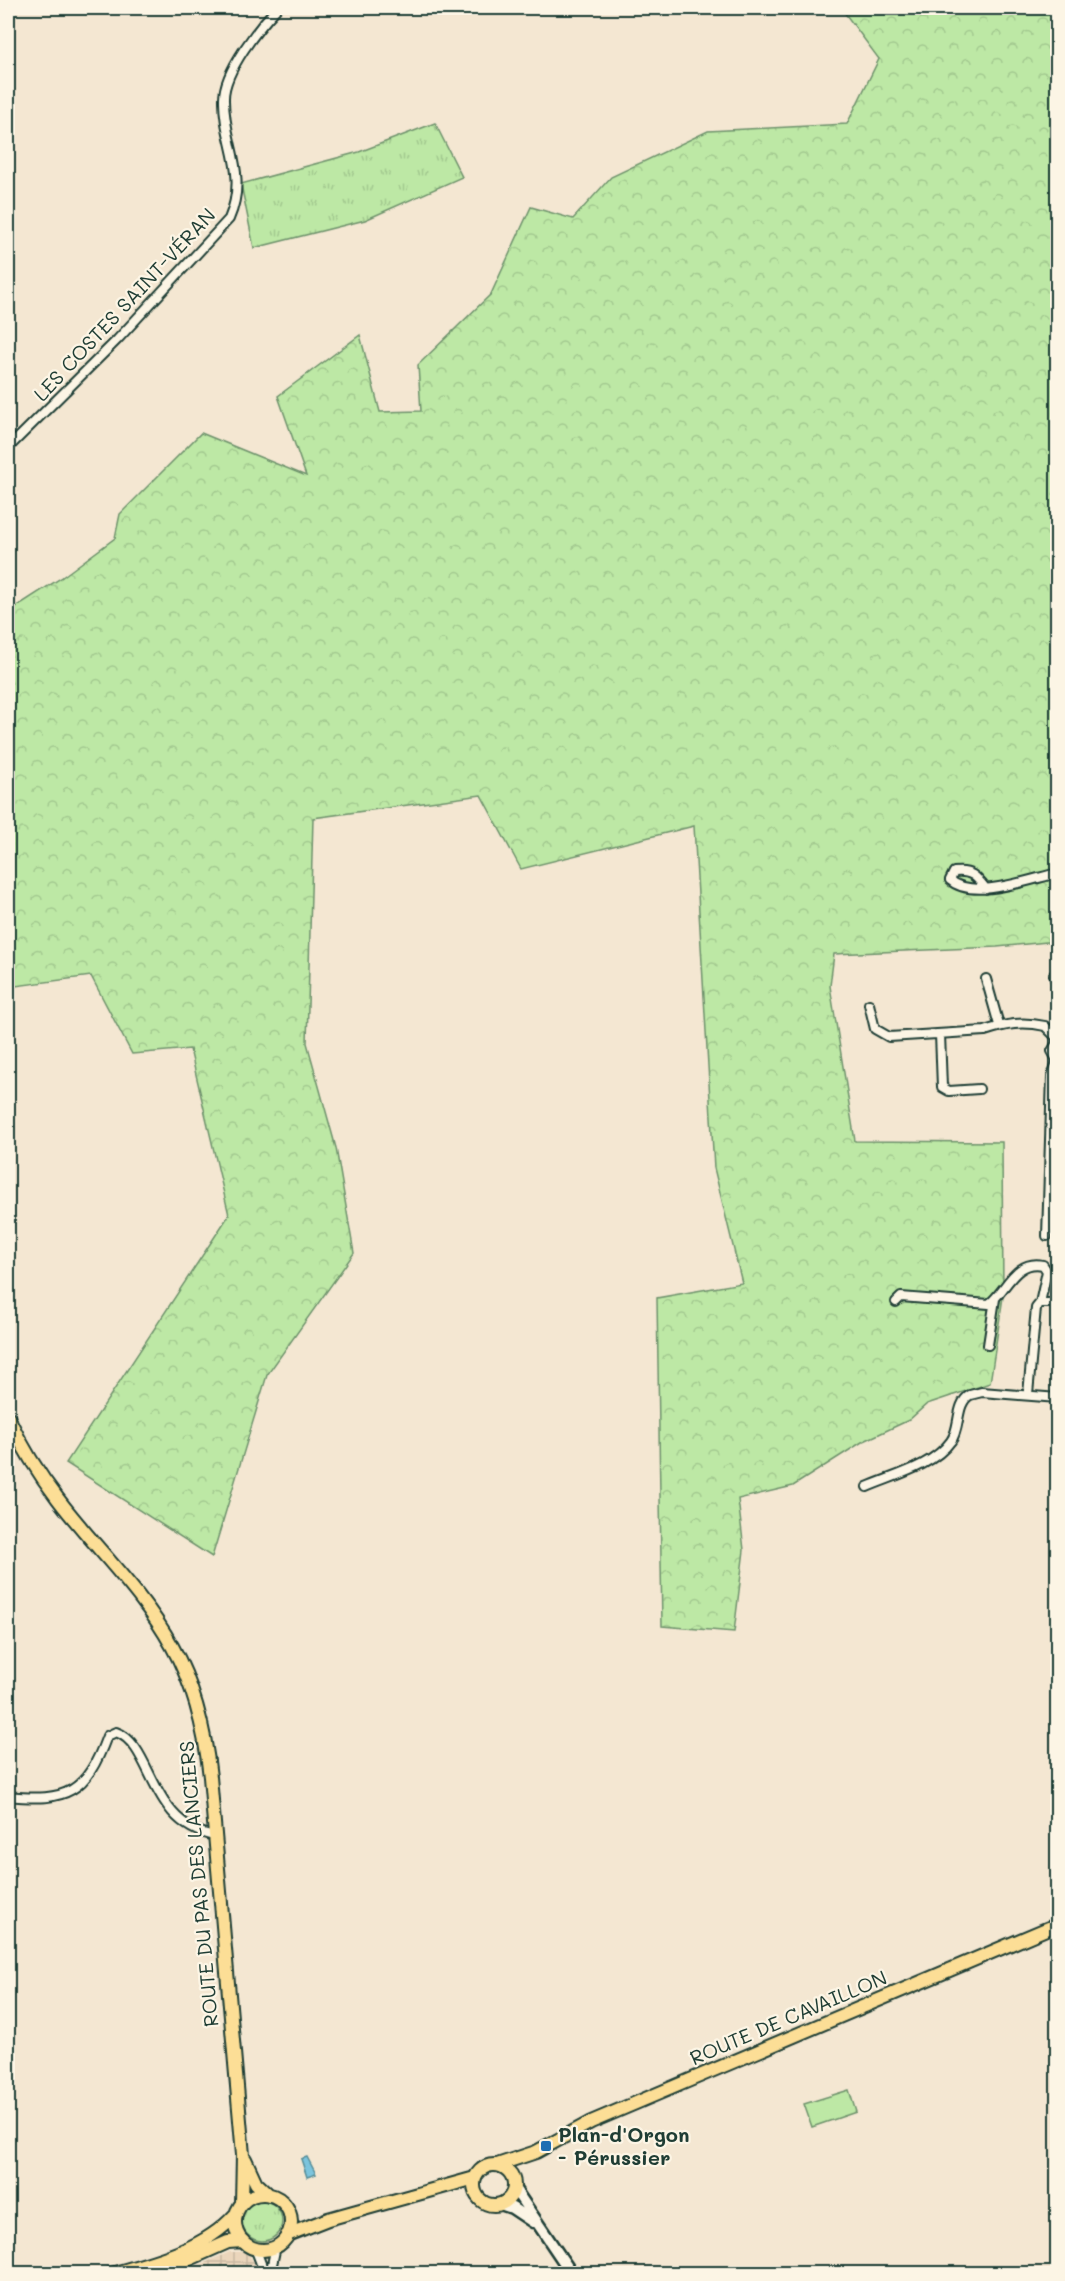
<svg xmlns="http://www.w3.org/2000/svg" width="1065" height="2281" viewBox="0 0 1065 2281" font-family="Mali,sans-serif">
<defs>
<pattern id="industrial-grid" width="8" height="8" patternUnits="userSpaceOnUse" patternTransform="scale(1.5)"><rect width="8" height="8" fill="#ebd6bc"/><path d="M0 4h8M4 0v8" fill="none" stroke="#c9b9a2"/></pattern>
<pattern id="grass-tufts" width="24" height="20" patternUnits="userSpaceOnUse" patternTransform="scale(1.5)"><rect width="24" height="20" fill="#bde8a5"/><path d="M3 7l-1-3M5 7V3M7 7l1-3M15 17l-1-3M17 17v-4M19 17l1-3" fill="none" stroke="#a2c88f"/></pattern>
<pattern id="forest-crowns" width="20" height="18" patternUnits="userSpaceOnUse" patternTransform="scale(1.5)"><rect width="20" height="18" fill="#bde8a5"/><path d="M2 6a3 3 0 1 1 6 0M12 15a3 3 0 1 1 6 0" fill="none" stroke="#a2c88f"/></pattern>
</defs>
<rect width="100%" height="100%" fill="#f4e7d2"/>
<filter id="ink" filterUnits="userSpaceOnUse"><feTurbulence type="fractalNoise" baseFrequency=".0167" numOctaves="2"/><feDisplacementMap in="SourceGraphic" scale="12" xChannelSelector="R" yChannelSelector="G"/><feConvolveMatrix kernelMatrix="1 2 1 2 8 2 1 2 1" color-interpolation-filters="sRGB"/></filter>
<g filter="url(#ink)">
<path fill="url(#industrial-grid)" d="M230,2252H246L253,2261L258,2273H181Z"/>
<path fill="url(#grass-tufts)" stroke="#6e926c" stroke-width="1.5" d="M435,123L462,177L365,220L254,248L241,184L359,152Z
M242 2221a20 20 0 1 1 40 0a20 20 0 1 1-40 0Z"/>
<path fill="url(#forest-crowns)" stroke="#6e926c" stroke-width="1.5" d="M841,8H1057V941L997,947L834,954L830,986L855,1141L1002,1142L1003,1297L990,1383L927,1404L909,1420L862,1442L793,1486L738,1499L744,1550L734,1632L662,1626L657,1298L742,1283L714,1168L694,826L521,869L481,795L313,818L307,1043L336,1148L354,1253L267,1375L212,1557L66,1463L229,1215L190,1049L132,1054L91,976L8,987V612L61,578L115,538L120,514L201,433L306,476L278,396L360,335L380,412L421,411L418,365L491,294L531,207L573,219L611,177L708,131L847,124L879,59Z"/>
<path fill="#bde8a5" stroke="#6e926c" stroke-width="1.5" d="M849,2090L856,2112L812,2127L804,2104Z"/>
<path fill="#7bc4dc" stroke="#568e99" stroke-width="1.5" d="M307,2157L316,2174L307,2177L301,2159Z"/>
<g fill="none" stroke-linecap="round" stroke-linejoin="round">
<defs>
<path id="street" d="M8,448L117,340L229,219C249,172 223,143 224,98C224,71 259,27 277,8
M986,889C976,876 971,870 954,872L950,880C973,901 1030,879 1058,873
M1054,975L1058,989
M986,979L999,1025
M869,1004L875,1029L889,1037L985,1031C1006,1024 1022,1021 1045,1026L1058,1039
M940,1034L942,1087L949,1091L979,1089
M1058,1041L1052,1051L1058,1062
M1047,1236L1052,1076L1057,1062
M896,1302L901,1297L989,1304C1006,1291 1015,1259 1043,1265L1047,1271L1040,1303
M988,1345L995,1299
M1028,1394L1036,1308L1040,1303H1058
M867,1487C895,1475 933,1466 951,1441C961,1428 955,1404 970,1395L982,1392L1058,1398
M8,1796C67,1802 86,1793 107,1736L116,1732C154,1745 148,1824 215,1836
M255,2248L265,2274
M270,2274L276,2246"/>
<path id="secondary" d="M514,2188L572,2274
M500,2204L512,2208L533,2222"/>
<path id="primary" d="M8,1417C21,1445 38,1473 58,1499C95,1548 142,1591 172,1646C195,1687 205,1731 210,1777L243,2155L242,2203
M245,2159L256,2183L269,2195
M497,2165L536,2152L591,2122L1058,1924
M474 2185a20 20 0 1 1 40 0a20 20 0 1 1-40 0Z
M235 2222a28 28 0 1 1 56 0a28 28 0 1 1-56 0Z
M287,2235L328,2219L475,2178
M111,2274C154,2262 205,2249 235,2215
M156,2274L228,2242L243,2241"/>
</defs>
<use href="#street" stroke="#1f3d34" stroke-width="12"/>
<use href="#secondary" stroke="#1f3d34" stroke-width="15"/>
<use href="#primary" stroke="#1f3d34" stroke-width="16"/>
<use href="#street" stroke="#fcf5e5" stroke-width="8"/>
<use href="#secondary" stroke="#fcf5e5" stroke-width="10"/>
<use href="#primary" stroke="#fcde96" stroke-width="12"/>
</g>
</g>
<rect fill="#1f6fb2" stroke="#fcf5e5" stroke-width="2" x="540" y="2140" width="12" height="12" rx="3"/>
<g text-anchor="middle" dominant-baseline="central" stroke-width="4.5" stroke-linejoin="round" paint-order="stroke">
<g font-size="20" fill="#1f3d34" stroke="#fcf5e5">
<text transform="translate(124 304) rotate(-47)">LES COSTES SAINT-VÉRAN</text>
<text transform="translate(198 1884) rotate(-95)">ROUTE DU PAS DES LANCIERS</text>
<text transform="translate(788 2017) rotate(-23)">ROUTE DE CAVAILLON</text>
</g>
<g font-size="20" font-weight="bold" fill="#1f3d34" stroke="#fcf5e5" text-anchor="start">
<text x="558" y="2134">Plan-d'Orgon<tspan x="558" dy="23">- Pérussier</tspan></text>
</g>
</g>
<rect width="1065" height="2281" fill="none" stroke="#fcf5e5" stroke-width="30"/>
<rect x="15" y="15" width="1035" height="2251" fill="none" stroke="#1f3d34" stroke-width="2" filter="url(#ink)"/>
</svg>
